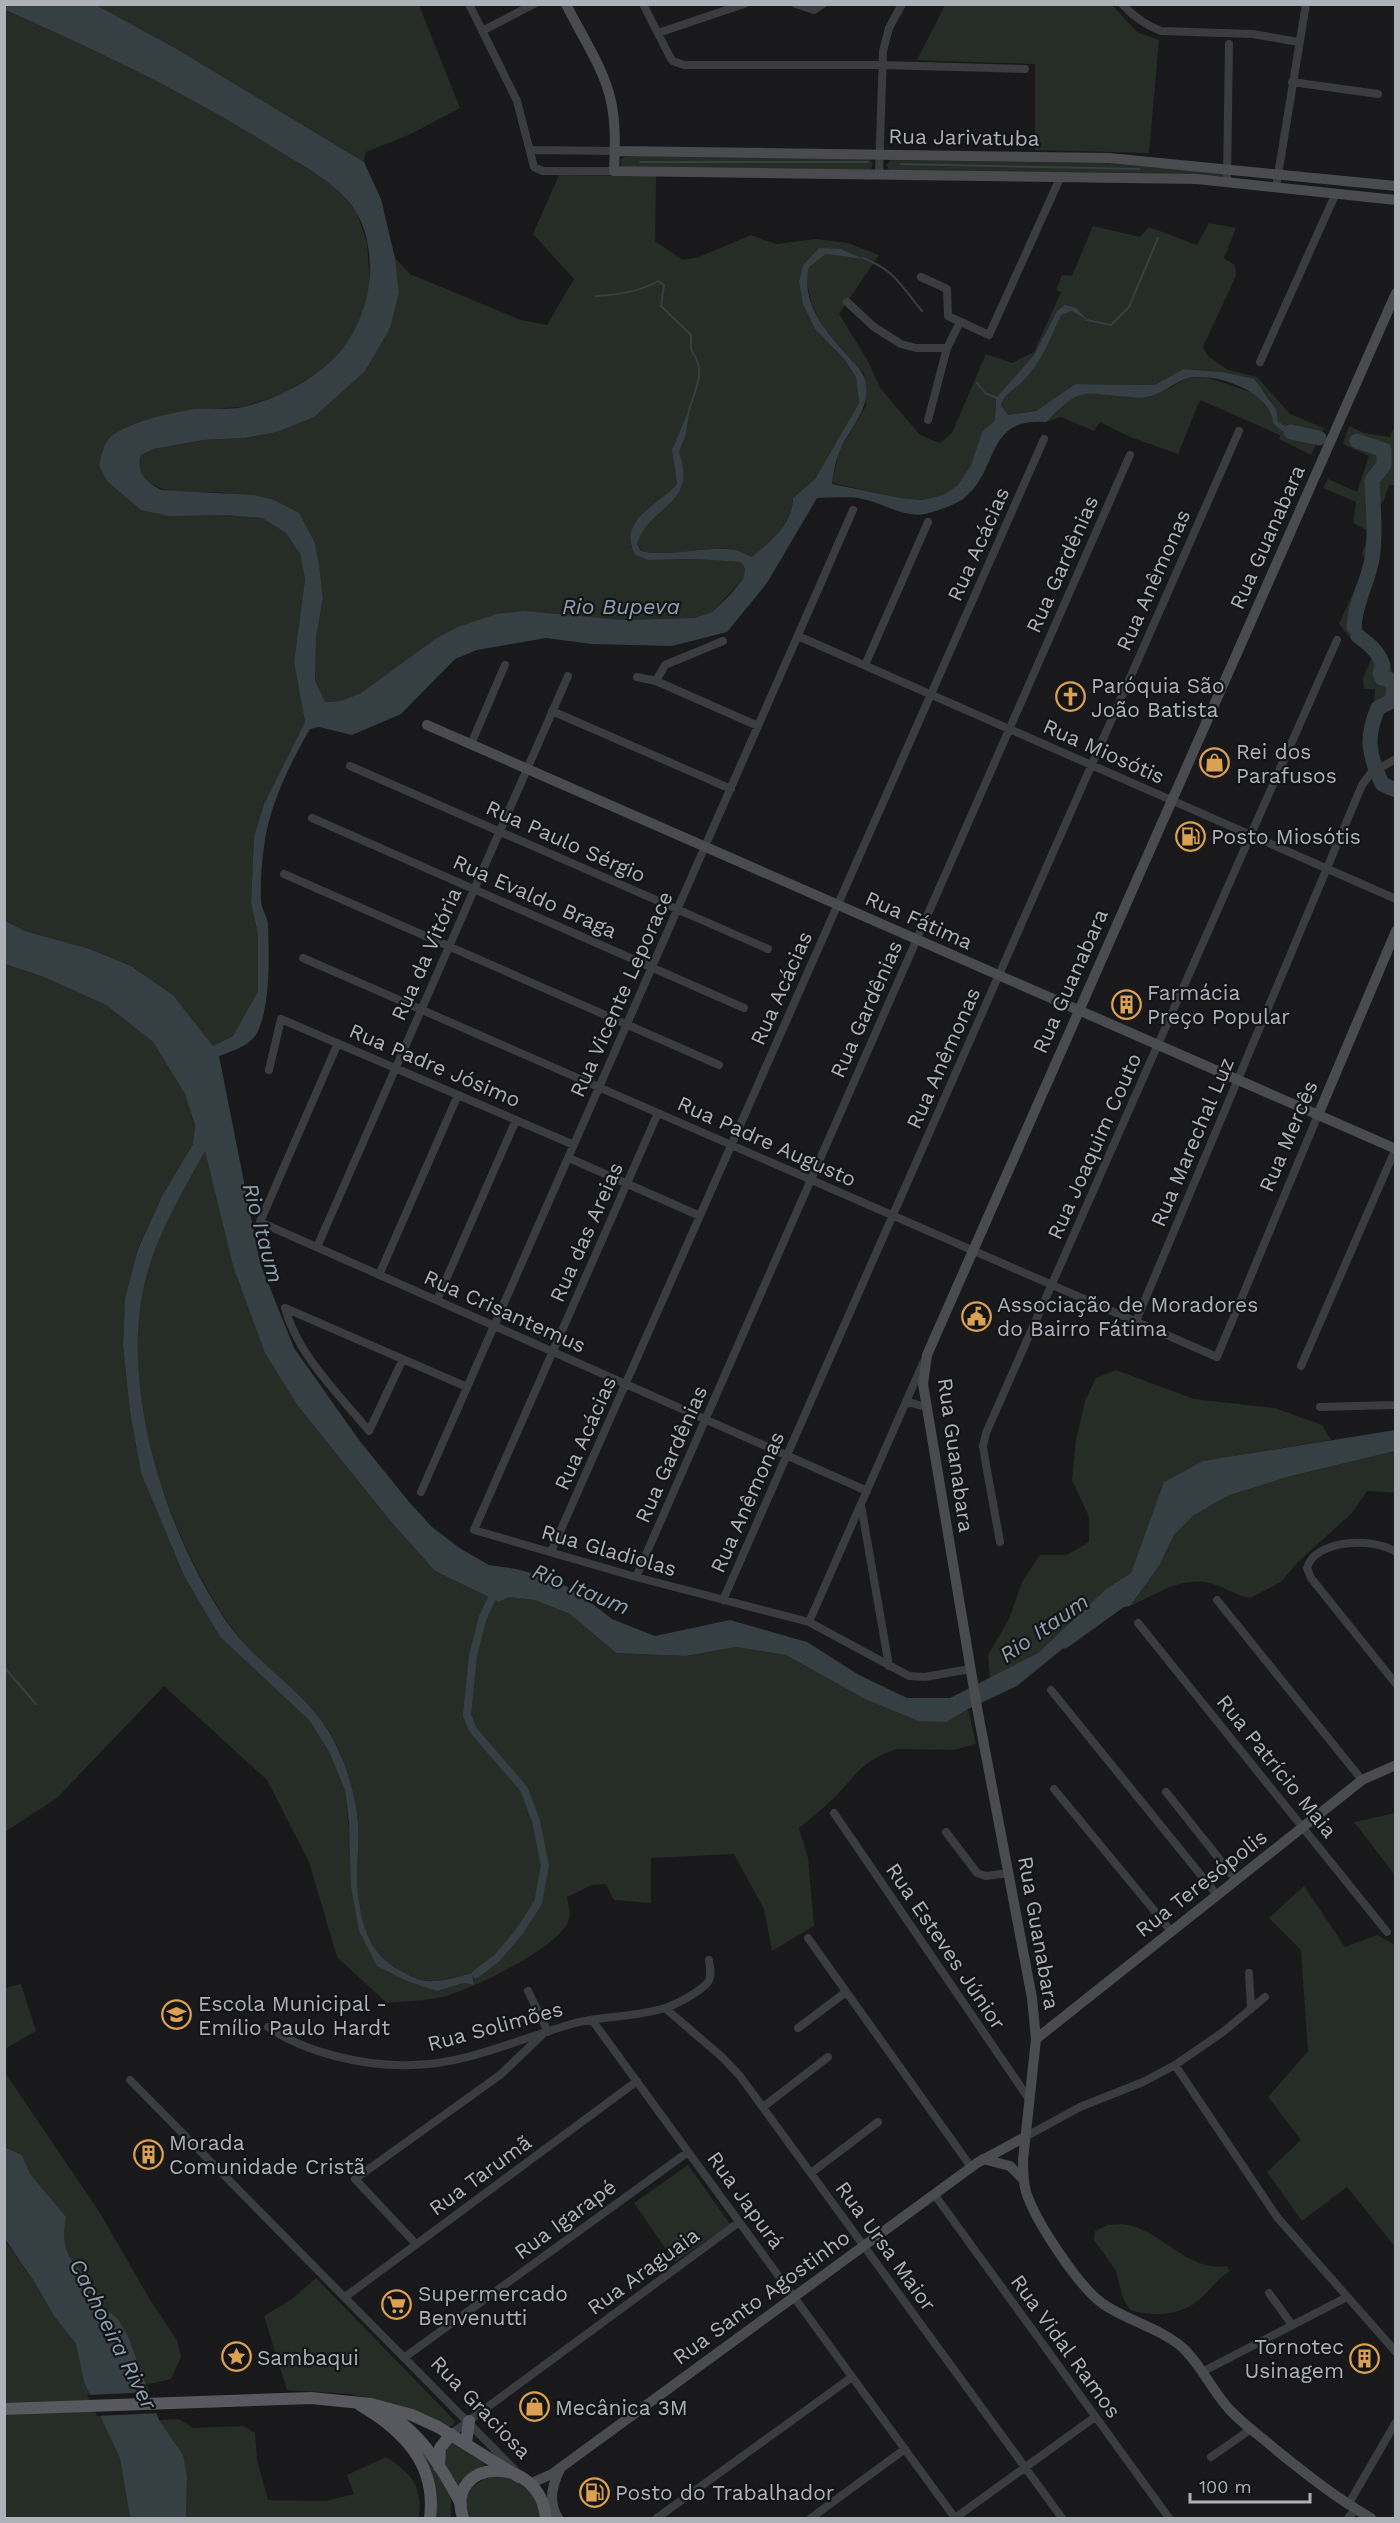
<svg xmlns="http://www.w3.org/2000/svg" width="1400" height="2523" viewBox="0 0 1400 2523" font-family="'Work Sans',sans-serif">
<rect width="100%" height="100%" fill="#19191b"/>
<path fill="#262c26" d="M94,5H419L460,108L411,134L366,152L364,162L175,48Z
M945,5H1112L1137,32L1159,40L1149,153L1035,150V64L917,60Z
M4,10L109,56L221,114L335,186L357,213L367,243L370,285L362,316L346,348L319,373L280,395L242,407L195,410L99,465L226,515L262,518L286,533L300,554L305,579L294,662L305,722L264,804L254,836L251,903L258,934V991L233,1036L213,1046L173,995L131,966L90,949L25,931L5,920Z
M638,156L869,159L873,163L871,170L621,166L620,160L624,157Z
M891,160L1104,163L1223,172L1224,176L890,171L886,165Z
M559,175L656,176L655,241L683,260L699,257L751,235L776,244L816,239L848,243L879,255L839,314L868,361L880,388L920,435L940,443L952,433L986,354L1012,363L1034,352L1061,292L1056,290L1062,275L1072,276L1093,226L1140,237L1149,227L1197,245L1209,223L1236,228L1224,258L1235,265L1236,276L1203,347L1208,356L1228,370L1257,377L1290,414L1324,428L1311,455L1279,439L1280,435L1200,400L1178,454L1130,437L1100,422L1094,431L1061,417L1046,422L1072,398L1085,392L1146,397L1172,387L1186,378L1205,377L1257,394L1272,414L1283,433L1300,430L1287,429L1278,421L1276,409L1265,392L1222,372L1183,369L1155,385L1075,384L1036,411L1008,415L1001,405C1004,394 1015,389 1023,381C1041,364 1051,337 1061,314L1072,311L1088,320L1076,308L1057,311L1034,355L996,398L995,420L982,432L971,465L958,485L943,495L923,500L901,498L832,483L839,451L866,406L864,373L825,331L812,305L806,279L809,267L826,254L859,258L819,248L803,265L815,329L844,359L856,377L859,403L815,479L793,498C793,524 771,541 752,557C747,555 741,551 735,550C706,545 672,558 642,551L637,544C649,505 699,505 679,452L686,434L689,411L672,450L677,484C654,510 635,505 631,547L648,560L693,559L741,562L745,569L743,579L712,612L694,618L622,620L578,617L435,639L361,693L341,701L325,702L315,680L316,638L323,598L315,543C299,534 239,494 226,493C193,489 164,501 139,473L141,455L153,449L204,440L244,438L277,432L399,292L395,258L410,274L521,320L547,325L574,279L533,234Z
M1395,425V485H1389L1384,500L1378,508L1375,570L1360,616L1364,633C1388,651 1396,669 1395,699L1379,713L1374,742L1375,759L1366,764L1364,750L1370,710L1374,707L1375,689H1364L1363,678L1373,656L1351,639L1339,624L1366,564L1362,553L1370,532L1353,523L1356,502L1323,488L1328,479L1357,492L1369,456L1343,444L1349,426L1364,433L1390,437Z
M5,964L44,977L106,1005L153,1042L185,1094L195,1125L193,1144L162,1196L138,1248L125,1298L123,1346L130,1412L141,1473L184,1576L220,1637L310,1721L329,1752L345,1790L359,1931L378,1966L437,1991L464,1983L474,1985L472,1973C460,1976 446,1981 433,1981C423,1981 414,1978 405,1973C371,1956 361,1928 358,1892C355,1869 360,1846 358,1823C356,1798 348,1769 337,1746C314,1696 263,1671 232,1628C171,1543 122,1400 142,1295C152,1244 180,1195 205,1150L233,1266L298,1406L392,1523L435,1571L499,1602L509,1597L534,1600L570,1614L616,1653L686,1656L736,1647L786,1655L838,1684L947,1722L968,1709L976,1744L954,1750L897,1749C863,1760 858,1773 835,1797C824,1808 811,1818 799,1828L808,1858L814,1926L772,1951L764,1909L734,1854L651,1858V1903L614,1900L606,1884L592,1885L567,1897C568,1903 571,1913 569,1919C562,1947 470,1990 442,1997C425,2001 405,2001 387,2003L337,1957L309,1862L267,1780L164,1686L57,1798L5,1832Z
M1116,1370L1194,1399L1275,1408L1322,1425L1331,1440L1203,1461L1140,1552L1131,1573L1106,1589L1038,1653L990,1679L988,1655L1009,1619L1022,1582L1040,1555H1067L1089,1542V1517L1072,1480L1076,1440L1085,1401L1096,1378Z
M1395,1451V1493L1367,1491L1352,1513L1298,1562L1281,1582L1250,1598C1236,1595 1224,1587 1210,1583C1181,1576 1155,1595 1130,1606L1159,1566L1174,1535L1193,1516L1227,1496L1287,1477Z
M1395,1813H1396L1395,1875L1354,1822Z
M1304,1886L1345,1947L1377,1935L1395,1945V2247L1347,2187L1302,2221L1267,2172L1301,2140L1268,2097L1308,2051L1301,1950L1269,1918Z
M21,1984L36,2031L5,2049V1988Z
M4,2071L100,2213L149,2298L177,2340L181,2357L171,2379L145,2385C134,2352 130,2329 102,2306C97,2265 55,2275 65,2217L29,2174L22,2156L5,2147Z
M688,2165L730,2224L675,2262L634,2203Z
M1122,2224C1161,2228 1187,2273 1227,2266L1230,2271C1217,2279 1210,2290 1199,2300C1180,2316 1152,2317 1130,2310L1123,2298L1116,2271L1094,2240L1095,2231L1108,2225Z
M4,2239L35,2283L54,2316L76,2344L84,2382L120,2457L130,2518H5Z
M316,2278L455,2421L454,2425L448,2427L377,2400L349,2394L287,2390L264,2316L292,2299Z
M179,2419L193,2428L243,2426L255,2433L257,2459L268,2500L326,2501L354,2494L347,2475L386,2457C413,2474 422,2486 419,2518H186L187,2476L159,2420Z
M453,2441L489,2463L472,2471L457,2488C448,2472 437,2457 453,2441Z
M425,2451L451,2494V2518H436C437,2494 432,2476 422,2453Z
M503,2473L534,2491L543,2518H467C462,2487 476,2481 503,2473Z"/>
<path fill="#363f44" d="M94,4L175,48L364,162L381,199L395,258L399,292L390,328L365,371L314,417L277,432L244,438L204,440L153,449L141,455C136,473 145,481 161,490L254,495L274,500L299,513L315,543L319,565L323,598L316,638L315,680L325,702L341,701L361,693L435,639L458,627L497,614L524,611L622,620L694,618L712,612L730,595L743,579L745,569L741,562L693,559L648,560L635,555C617,519 659,505 677,484L672,450L690,407L686,434L679,452C699,505 649,505 637,544L641,551C672,558 705,545 735,550C741,551 747,555 752,557C771,541 793,524 793,498L815,479L859,403L856,377L844,359L815,329L803,304L799,282L803,265L819,248L841,249L863,259L826,254L809,267C800,302 825,331 847,355C856,365 865,372 866,386C869,410 851,427 841,448C836,458 833,473 832,484L901,498L923,500L943,495L958,485L971,465L982,432L995,420L996,398L1034,355L1057,311L1065,305L1076,308L1090,322L1072,311L1061,315C1051,337 1041,364 1023,381C1015,389 1004,394 1001,405L1008,415L1036,411L1075,384L1155,385L1183,369L1222,372L1254,379L1276,409L1278,421C1288,430 1298,429 1308,437C1292,437 1285,435 1273,423C1271,391 1215,372 1188,378C1176,381 1161,395 1146,397C1138,399 1127,396 1119,396C1075,391 1078,392 1046,422C984,417 1000,471 963,499C955,505 939,510 929,513C907,520 883,503 863,499C849,496 832,498 817,498L767,583L727,632L672,646L592,644L546,638L477,650L455,659L401,714L352,735L319,727L310,729C292,760 273,798 266,834C262,856 260,880 261,902C262,910 267,916 268,924C269,955 271,1005 257,1033C250,1046 232,1051 219,1056L260,1263L294,1348L359,1440L410,1503L432,1527L461,1549L489,1565L516,1569L554,1579L581,1595L612,1619L655,1636L730,1620L807,1642L859,1675L907,1698H950L1038,1653L1106,1589L1131,1573L1164,1482L1203,1461L1395,1430V1451L1287,1477L1227,1496L1193,1516L1174,1535L1159,1566L1130,1606L1098,1611L1061,1650L1017,1686L968,1709L947,1722L919,1721L865,1699L786,1655L736,1647L686,1656L616,1653L570,1614L534,1600L509,1597L499,1602L435,1571L392,1523L298,1406L265,1353L233,1266L205,1151C180,1196 151,1245 142,1296C123,1400 170,1544 232,1629C264,1671 315,1697 337,1747C348,1769 356,1798 358,1823C360,1846 355,1870 358,1893C362,1929 371,1957 405,1973C414,1978 423,1982 434,1981C446,1981 460,1976 472,1973L474,1985L464,1983L437,1991L407,1981L377,1966L359,1931L351,1887L349,1822L345,1790L329,1752L310,1721L220,1637L184,1576L141,1473L130,1412L123,1346L125,1298L138,1249L162,1196L193,1144L195,1125L185,1094L153,1042L106,1005L44,977L5,964L4,920L25,931L90,949L131,966L173,995L213,1046L233,1036L258,991V934L251,903L254,836L264,804L305,722L294,662L305,579L300,554L286,533L262,518L226,515L169,516L141,510L107,481L99,465C101,458 103,446 108,440C122,423 176,411 197,409C212,408 228,410 243,407C255,404 270,399 281,394C325,373 353,348 366,300C373,275 371,235 356,212C338,183 307,169 279,151C189,94 101,52 5,10V5Z
M4,2147L22,2155L30,2174L66,2217C55,2274 97,2265 102,2306L117,2318L128,2336L159,2420L183,2455L187,2476L186,2518H130L120,2458L84,2382L76,2344L54,2316L35,2283L5,2239Z"/>
<path fill="#19191b" d="M153,2392L160,2413L97,2416L87,2395Z"/>
<g fill="none" stroke-linecap="round" stroke-linejoin="round">
<path stroke="#363f44" stroke-width="2" d="M640,162H867
M901,164L1139,169
M863,258C895,270 901,286 922,311
M596,296C617,295 640,292 658,281L664,285L661,306L691,335V350C707,371 696,386 689,410
M1087,320L1111,325L1129,307L1158,238
M977,383L985,393L997,398
M4,1667L36,1704"/>
<path stroke="#363f44" stroke-width="8" d="M476,1974L497,1958L519,1932L538,1903L545,1866L536,1821L524,1789L473,1730L467,1715L473,1655L483,1617L492,1598"/>
<path stroke="#363f44" stroke-width="15" d="M1291,432L1319,438
M1354,627C1355,603 1368,582 1372,559C1376,533 1373,507 1372,480L1384,465V450L1357,441
M1358,636C1370,645 1378,651 1383,665L1380,673L1382,678L1389,679L1394,688L1392,701L1378,708C1365,738 1369,755 1382,784L1396,790
M1064,1641L1125,1597"/>
<path stroke="#3b3c3f" stroke-width="8" d="M469,4L517,101L534,167L543,171H614
M643,4L670,57L673,61L684,65H882L1025,69
M796,4L814,10L823,4
M1122,4C1134,17 1145,25 1161,31L1253,34L1298,42
M482,31L534,4
M658,33L744,4
M1292,82L1378,94
M530,150L615,151
M879,174L883,51L889,28L902,4
M1227,181L1229,44
M1276,187L1306,4
M921,277L947,289L948,316L989,335L1061,176
M847,302L874,327L901,344L916,348H947L960,322
M1260,362L1336,193
M928,420L947,348
M798,636L1396,899
M865,665L928,522
M637,677L656,681L758,726
M656,681L665,665L723,641
M552,711L731,789
M471,744L505,665
M350,766L768,949
M312,818L744,1008
M284,874L719,1065
M303,958L1217,1357L1318,1115
M338,1043L260,1222L867,1491
M269,1070L281,1019L574,1145
M658,1113L474,1530L636,1577L809,1622L909,1676L925,1677L970,1669
M569,1158L700,1216
M317,1247L568,676
M379,1275L458,1095
M437,1300L516,1120
M285,1308C298,1356 338,1393 369,1431L403,1359
M285,1308L467,1387
M1136,1321L1362,785L1371,773L1396,759
M1301,1366L1396,1148
M905,1404L912,1403L925,1407
M1320,1407L1396,1405
M421,1492L853,510
M861,1505L889,1666
M1000,1542L985,1459L983,1446L986,1433L1337,640
M551,1552L1044,439
M1396,1552C1374,1537 1315,1539 1307,1568L1311,1578L1396,1684
M636,1577L1130,455
M723,1600L1239,431
M1217,1600L1362,1780
M809,1622L923,1363
M1138,1623L1387,1932
M1051,1690L1217,1895
M1054,1789L1171,1931
M1166,1792L1236,1880
M834,1813L1029,2099
M946,1832L977,1873L986,1876L1009,1873
M808,1938L971,2167
M1249,1973L1251,2009
M528,1991L548,2032
M665,2008L722,2057L740,2076L1062,2518
M592,2020L955,2518L1095,2417
M268,2027C305,2053 367,2067 412,2065C469,2064 520,2038 575,2023C604,2016 636,2017 665,2008C677,2004 700,1992 708,1982C712,1976 710,1967 709,1960
M798,2028L846,1992
M1175,2065L1277,2217L1396,2352
M130,2080L515,2470
M763,2107L828,2057
M1025,2137L1080,2107L1143,2082L1175,2065L1223,2032L1265,1997
M811,2173L878,2122
M934,2194L1169,2518
M416,2244L355,2179L500,2075L542,2035
M1269,2293L1292,2325
M345,2297L637,2081
M405,2357L688,2152
M1202,2372L1347,2297
M451,2434L739,2222
M1211,2457L1251,2429
M1348,2505L1396,2422
M657,2518L852,2377
M811,2518L905,2449
M1348,2518L1356,2509"/>
<path stroke="#494b4f" stroke-width="10" d="M566,4C581,35 604,68 611,101C616,124 615,148 614,171L1197,179L1396,200
M615,151L1109,158L1396,186
M427,725L1396,1149
M1318,1115L1396,931
M1036,2039L1362,1780L1396,1765
M983,2159L1010,2166L1023,2179
M529,2484L552,2474L977,2163L1025,2137
M558,2518C548,2503 552,2485 560,2469
M1371,2518C1336,2498 1306,2474 1275,2449C1260,2436 1243,2424 1230,2410C1212,2391 1202,2366 1183,2348C1160,2328 1128,2321 1103,2304C1078,2286 1036,2222 1026,2192C1023,2182 1023,2171 1023,2160L1036,2039L1032,1998L978,1713L923,1384L927,1355L1396,293"/>
<path stroke="#57595e" stroke-width="12" d="M360,2405C403,2430 437,2464 430,2518
M4,2409L311,2398L371,2404L412,2415L438,2427L519,2477
M381,2411C418,2427 443,2469 461,2504
M466,2443L469,2421
M439,2467L440,2448L451,2434
M463,2518C444,2459 539,2451 546,2518"/>
</g>
<defs>
<symbol id="church-ring" viewBox="-11 -11 22 22"><circle r="9.5" fill="#141416" stroke="#dca150" stroke-width="1.5"/><path d="M-1.2-6h2.4v3.5h3.3v2.4h-3.3V6h-2.4V-.1h-3.3v-2.4h3.3Z" fill="#dca150"/></symbol>
<symbol id="shop-ring" viewBox="-11 -11 22 22"><circle r="9.5" fill="#141416" stroke="#dca150" stroke-width="1.5"/><path d="M-5-2.5h2.3a2.7 3.5 0 0 1 5.4 0H5L5.5 6h-11ZM-1.5-2.5h3a1.5 2.3 0 0 0-3 0Z" fill="#dca150"/></symbol>
<symbol id="fuel-ring" viewBox="-11 -11 22 22"><circle r="9.5" fill="#141416" stroke="#dca150" stroke-width="1.5"/><path d="M-5.5-6h7V0h2V4h1.3V-2.5L3-4.5l.8-.8L6-3V5H2.5V1h-1V6h-7ZM-4.2-4.7v3.2H.2V-4.7Z" fill="#dca150"/></symbol>
<symbol id="building-ring" viewBox="-11 -11 22 22"><circle r="9.5" fill="#141416" stroke="#dca150" stroke-width="1.5"/><path d="M-4-6H4V6H1V3H-1V6H-4ZM-2.5-4.3h1.7v1.8h-1.7ZM.8-4.3h1.7v1.8H.8ZM-2.5-1h1.7V.8h-1.7ZM.8-1h1.7V.8H.8Z" fill="#dca150"/></symbol>
<symbol id="civic-ring" viewBox="-11 -11 22 22"><circle r="9.5" fill="#141416" stroke="#dca150" stroke-width="1.5"/><path d="M-.6-6.5H3V-4.5H.6V-3L4-1V1h2V6H-6V1h2V-1L-.6-3ZM-1.2 2.5V6h2.4V2.5Z" fill="#dca150"/></symbol>
<symbol id="school-ring" viewBox="-11 -11 22 22"><circle r="9.5" fill="#141416" stroke="#dca150" stroke-width="1.5"/><path d="M0-5L7-2L0 1L-7-2ZM-4 1L0 2.5L4 1V4Q0 6-4 4Z" fill="#dca150"/></symbol>
<symbol id="supermarket-ring" viewBox="-11 -11 22 22"><circle r="9.5" fill="#141416" stroke="#dca150" stroke-width="1.5"/><path d="M-6-5.5h2.5l.6 2H6L4.5 2H-2.5L-4.4-4H-6ZM-1.5 3.2a1.3 1.3 0 1 0 .1 0ZM3 3.2a1.3 1.3 0 1 0 .1 0Z" fill="#dca150"/></symbol>
<symbol id="sight-ring" viewBox="-11 -11 22 22"><circle r="9.5" fill="#141416" stroke="#dca150" stroke-width="1.5"/><path d="M0-6L1.8-2.2L6-1.7L2.9 1.2L3.7 5.4L0 3.3L-3.7 5.4L-2.9 1.2L-6-1.7L-1.8-2.2Z" fill="#dca150"/></symbol>
</defs>
<g fill-rule="evenodd">
<use href="#church-ring" x="1054" y="680" width="33" height="33"/>
<use href="#shop-ring" x="1198" y="746" width="33" height="33"/>
<use href="#fuel-ring" x="1174" y="820" width="33" height="33"/>
<use href="#building-ring" x="1110" y="988" width="33" height="33"/>
<use href="#civic-ring" x="960" y="1300" width="33" height="33"/>
<use href="#school-ring" x="160" y="1998" width="33" height="33"/>
<use href="#building-ring" x="132" y="2138" width="33" height="33"/>
<use href="#supermarket-ring" x="380" y="2288" width="33" height="33"/>
<use href="#sight-ring" x="220" y="2340" width="33" height="33"/>
<use href="#building-ring" x="1348" y="2342" width="33" height="33"/>
<use href="#shop-ring" x="518" y="2390" width="33" height="33"/>
<use href="#fuel-ring" x="578" y="2476" width="33" height="33"/>
</g>
<g text-anchor="middle" dominant-baseline="central" stroke-width="4.5" stroke-linejoin="round" paint-order="stroke">
<g font-size="21" fill="#adb2b9" stroke="#141416">
<text transform="translate(964 137) rotate(1)">Rua Jarivatuba</text>
<text transform="translate(1267 537) rotate(-66)">Rua Guanabara</text>
<text transform="translate(978 544) rotate(-66)">Rua Acácias</text>
<text transform="translate(1062 564) rotate(-66)">Rua Gardênias</text>
<text transform="translate(1153 580) rotate(-66)">Rua Anêmonas</text>
<text transform="translate(1104 751) rotate(24)">Rua Miosótis</text>
<text transform="translate(566 841) rotate(24)">Rua Paulo Sérgio</text>
<text transform="translate(535 896) rotate(24)">Rua Evaldo Braga</text>
<text transform="translate(919 920) rotate(24)">Rua Fátima</text>
<text transform="translate(426 954) rotate(-66)">Rua da Vitória</text>
<text transform="translate(1070 981) rotate(-66)">Rua Guanabara</text>
<text transform="translate(781 988) rotate(-66)">Rua Acácias</text>
<text transform="translate(621 994) rotate(-66)">Rua Vicente Leporace</text>
<text transform="translate(866 1009) rotate(-66)">Rua Gardênias</text>
<text transform="translate(943 1058) rotate(-66)">Rua Anêmonas</text>
<text transform="translate(435 1065) rotate(23)">Rua Padre Jósimo</text>
<text transform="translate(1288 1136) rotate(-67)">Rua Mercês</text>
<text transform="translate(767 1141) rotate(24)">Rua Padre Augusto</text>
<text transform="translate(1192 1142) rotate(-67)">Rua Marechal Luz</text>
<text transform="translate(1094 1146) rotate(-66)">Rua Joaquim Couto</text>
<text transform="translate(586 1232) rotate(-66)">Rua das Areias</text>
<text transform="translate(505 1311) rotate(24)">Rua Crisantemus</text>
<text transform="translate(585 1433) rotate(-66)">Rua Acácias</text>
<text transform="translate(671 1454) rotate(-66)">Rua Gardênias</text>
<text transform="translate(956 1455) rotate(82)">Rua Guanabara</text>
<text transform="translate(747 1502) rotate(-66)">Rua Anêmonas</text>
<text transform="translate(609 1550) rotate(16)">Rua Gladiolas</text>
<text transform="translate(1277 1766) rotate(51)">Rua Patrício Maia</text>
<text transform="translate(1201 1883) rotate(-38)">Rua Teresópolis</text>
<text transform="translate(1039 1933) rotate(80)">Rua Guanabara</text>
<text transform="translate(946 1946) rotate(56)">Rua Esteves Júnior</text>
<text transform="translate(495 2026) rotate(-15)">Rua Solimões</text>
<text transform="translate(480 2175) rotate(-36)">Rua Tarumã</text>
<text transform="translate(746 2200) rotate(54)">Rua Japurá</text>
<text transform="translate(565 2219) rotate(-36)">Rua Igarapé</text>
<text transform="translate(886 2246) rotate(54)">Rua Ursa Maior</text>
<text transform="translate(643 2271) rotate(-36)">Rua Araguaia</text>
<text transform="translate(761 2297) rotate(-36)">Rua Santo Agostinho</text>
<text transform="translate(1066 2346) rotate(54)">Rua Vidal Ramos</text>
<text transform="translate(481 2407) rotate(46)">Rua Graciosa</text>
</g>
<g font-size="21" fill="#adb2b9" stroke="#141416" text-anchor="start">
<text x="1091" y="685">Paróquia São<tspan x="1091" dy="24">João Batista</tspan></text>
<text x="1236" y="751">Rei dos<tspan x="1236" dy="24">Parafusos</tspan></text>
<text x="1211" y="836">Posto Miosótis</text>
<text x="1147" y="992">Farmácia<tspan x="1147" dy="24">Preço Popular</tspan></text>
<text x="997" y="1304">Associação de Moradores<tspan x="997" dy="24">do Bairro Fátima</tspan></text>
<text x="198" y="2003">Escola Municipal -<tspan x="198" dy="24">Emílio Paulo Hardt</tspan></text>
<text x="169" y="2142">Morada<tspan x="169" dy="24">Comunidade Cristã</tspan></text>
<text x="418" y="2293">Supermercado<tspan x="418" dy="24">Benvenutti</tspan></text>
<text x="1344" y="2346" text-anchor="end">Tornotec<tspan x="1344" dy="24">Usinagem</tspan></text>
<text x="257" y="2357">Sambaqui</text>
<text x="555" y="2407">Mecânica 3M</text>
<text x="615" y="2492">Posto do Trabalhador</text>
</g>
<g font-size="22" font-style="italic" fill="#89a1af" stroke="#141416">
<text x="621" y="606">Rio Bupeva</text>
<text transform="translate(263 1233) rotate(75)">Rio Itaum</text>
<text transform="translate(581 1589) rotate(22)">Rio Itaum</text>
<text transform="translate(1044 1628) rotate(-35)">Rio Itaum</text>
<text transform="translate(113 2334) rotate(63)">Cachoeira River</text>
</g>
</g>
<rect width="1400" height="2523" fill="none" stroke="#adb2b9" stroke-width="12"/>
<path d="M1190 2493v9h120v-9" fill="none" stroke="#adb2b9" stroke-width="3"/>
<text x="1199" y="2493" font-size="18" fill="#adb2b9" stroke="#141416" stroke-width="4.5" paint-order="stroke">100 m</text>
</svg>
